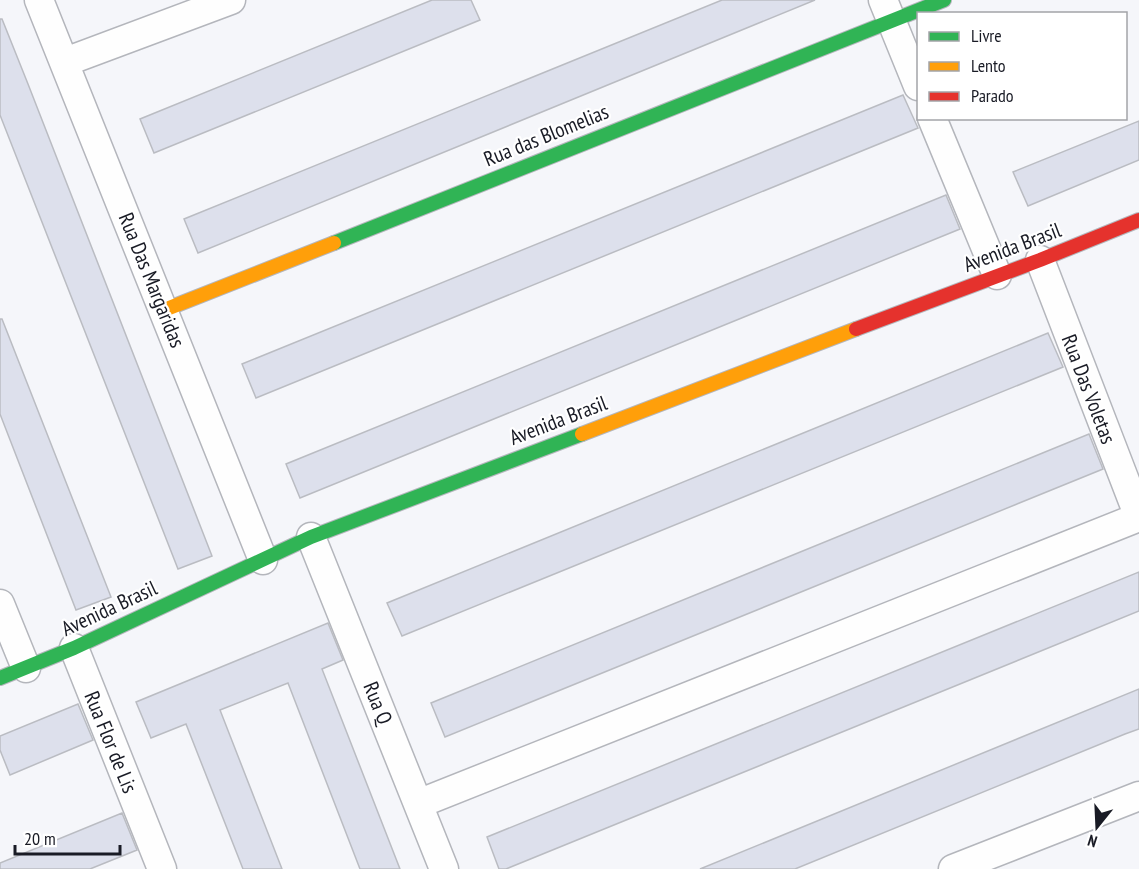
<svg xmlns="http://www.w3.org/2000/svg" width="1139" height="869" viewBox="0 0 1139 869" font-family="'PT Sans Narrow',sans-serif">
<rect width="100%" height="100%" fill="#f5f6fa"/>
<path fill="#dde0ec" stroke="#babcc2" stroke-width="1.5" d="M432,0H471L480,20L154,153L140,119Z
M722,0H815L198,253L184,219Z
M0,19H2L28,84L212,556L178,569L0,115Z
M903,95L918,128L256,398L242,364Z
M1139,121V160L1028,206L1013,172Z
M946,195L960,229L300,498L286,464Z
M0,319H2L111,597L76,610L0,414Z
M1048,333L1063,367L402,636L387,603Z
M1089,434L1103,469L445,737L431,703Z
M1139,572V611L506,869H499L487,837Z
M328,623L343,660L322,669L400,869H360L288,683L220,710L282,869H243L186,724L151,738L136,702Z
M1139,689V729L1125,734L795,869H700Z
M78,704L93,740L10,775L0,750V736Z
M122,813L137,850L90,869H0V863Z"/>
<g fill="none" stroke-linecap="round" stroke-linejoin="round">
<defs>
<path id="street" d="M39,0L263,560
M883,0L918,86
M65,62L231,0
M932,118L997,275
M1040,260L1139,517
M311,537L444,869
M0,604L26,668
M74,648L162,869
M418,804L1139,517
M953,869L1139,796"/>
<path id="fast" d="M334,243L944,0
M0,678L74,648L311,537L582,434"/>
<path id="slow" d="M164,310L334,243
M582,434L856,329"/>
<path id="jam" d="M856,329L1040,260L1139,220"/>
</defs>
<use href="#street" stroke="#b4b6bc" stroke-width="31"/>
<use href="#fast" stroke="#b4b6bc" stroke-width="16"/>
<use href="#slow" stroke="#b4b6bc" stroke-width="16"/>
<use href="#jam" stroke="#b4b6bc" stroke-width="16"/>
<use href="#street" stroke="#fefefe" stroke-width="28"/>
<use href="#fast" stroke="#30b455" stroke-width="14"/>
<use href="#slow" stroke="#ff9f0a" stroke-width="14"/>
<use href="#jam" stroke="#e5322d" stroke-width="14"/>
</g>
<g text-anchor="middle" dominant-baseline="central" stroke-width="4.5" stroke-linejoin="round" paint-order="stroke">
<g font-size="21" fill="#191b25" stroke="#fff">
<text transform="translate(546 135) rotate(-22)">Rua das Blomelias</text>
<text transform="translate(1012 247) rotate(-21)">Avenida Brasil</text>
<text transform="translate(152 280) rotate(68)">Rua Das Margaridas</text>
<text transform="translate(1089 389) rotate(69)">Rua Das Voletas</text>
<text transform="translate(558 420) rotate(-21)">Avenida Brasil</text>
<text transform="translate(109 608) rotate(-25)">Avenida Brasil</text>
<text transform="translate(378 703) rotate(68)">Rua Q</text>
<text transform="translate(111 742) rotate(68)">Rua Flor de Lis</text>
</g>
</g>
<rect x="917" y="12" width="210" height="108" fill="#ffffff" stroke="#a3a4a8" stroke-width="1.5"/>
<rect x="929" y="32" width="30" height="9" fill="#30b455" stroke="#a3a4a8" stroke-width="1.5"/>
<text x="971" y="42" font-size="18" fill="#191b25">Livre</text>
<rect x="929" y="62" width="30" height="9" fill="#ff9f0a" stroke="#a3a4a8" stroke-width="1.5"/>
<text x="971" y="72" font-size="18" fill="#191b25">Lento</text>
<rect x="929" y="92" width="30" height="9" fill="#e5322d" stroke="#a3a4a8" stroke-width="1.5"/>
<text x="971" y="102" font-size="18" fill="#191b25">Parado</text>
<g transform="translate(1097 827) rotate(198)" stroke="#ffffff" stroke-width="4.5" paint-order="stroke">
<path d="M0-4.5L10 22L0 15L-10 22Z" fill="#191b25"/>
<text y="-9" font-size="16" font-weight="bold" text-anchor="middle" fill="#191b25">N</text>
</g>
<path d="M15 845v9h105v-9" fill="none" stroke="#191b25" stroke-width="3"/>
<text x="24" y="845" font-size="18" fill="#191b25" stroke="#ffffff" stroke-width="4.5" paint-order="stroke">20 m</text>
</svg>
